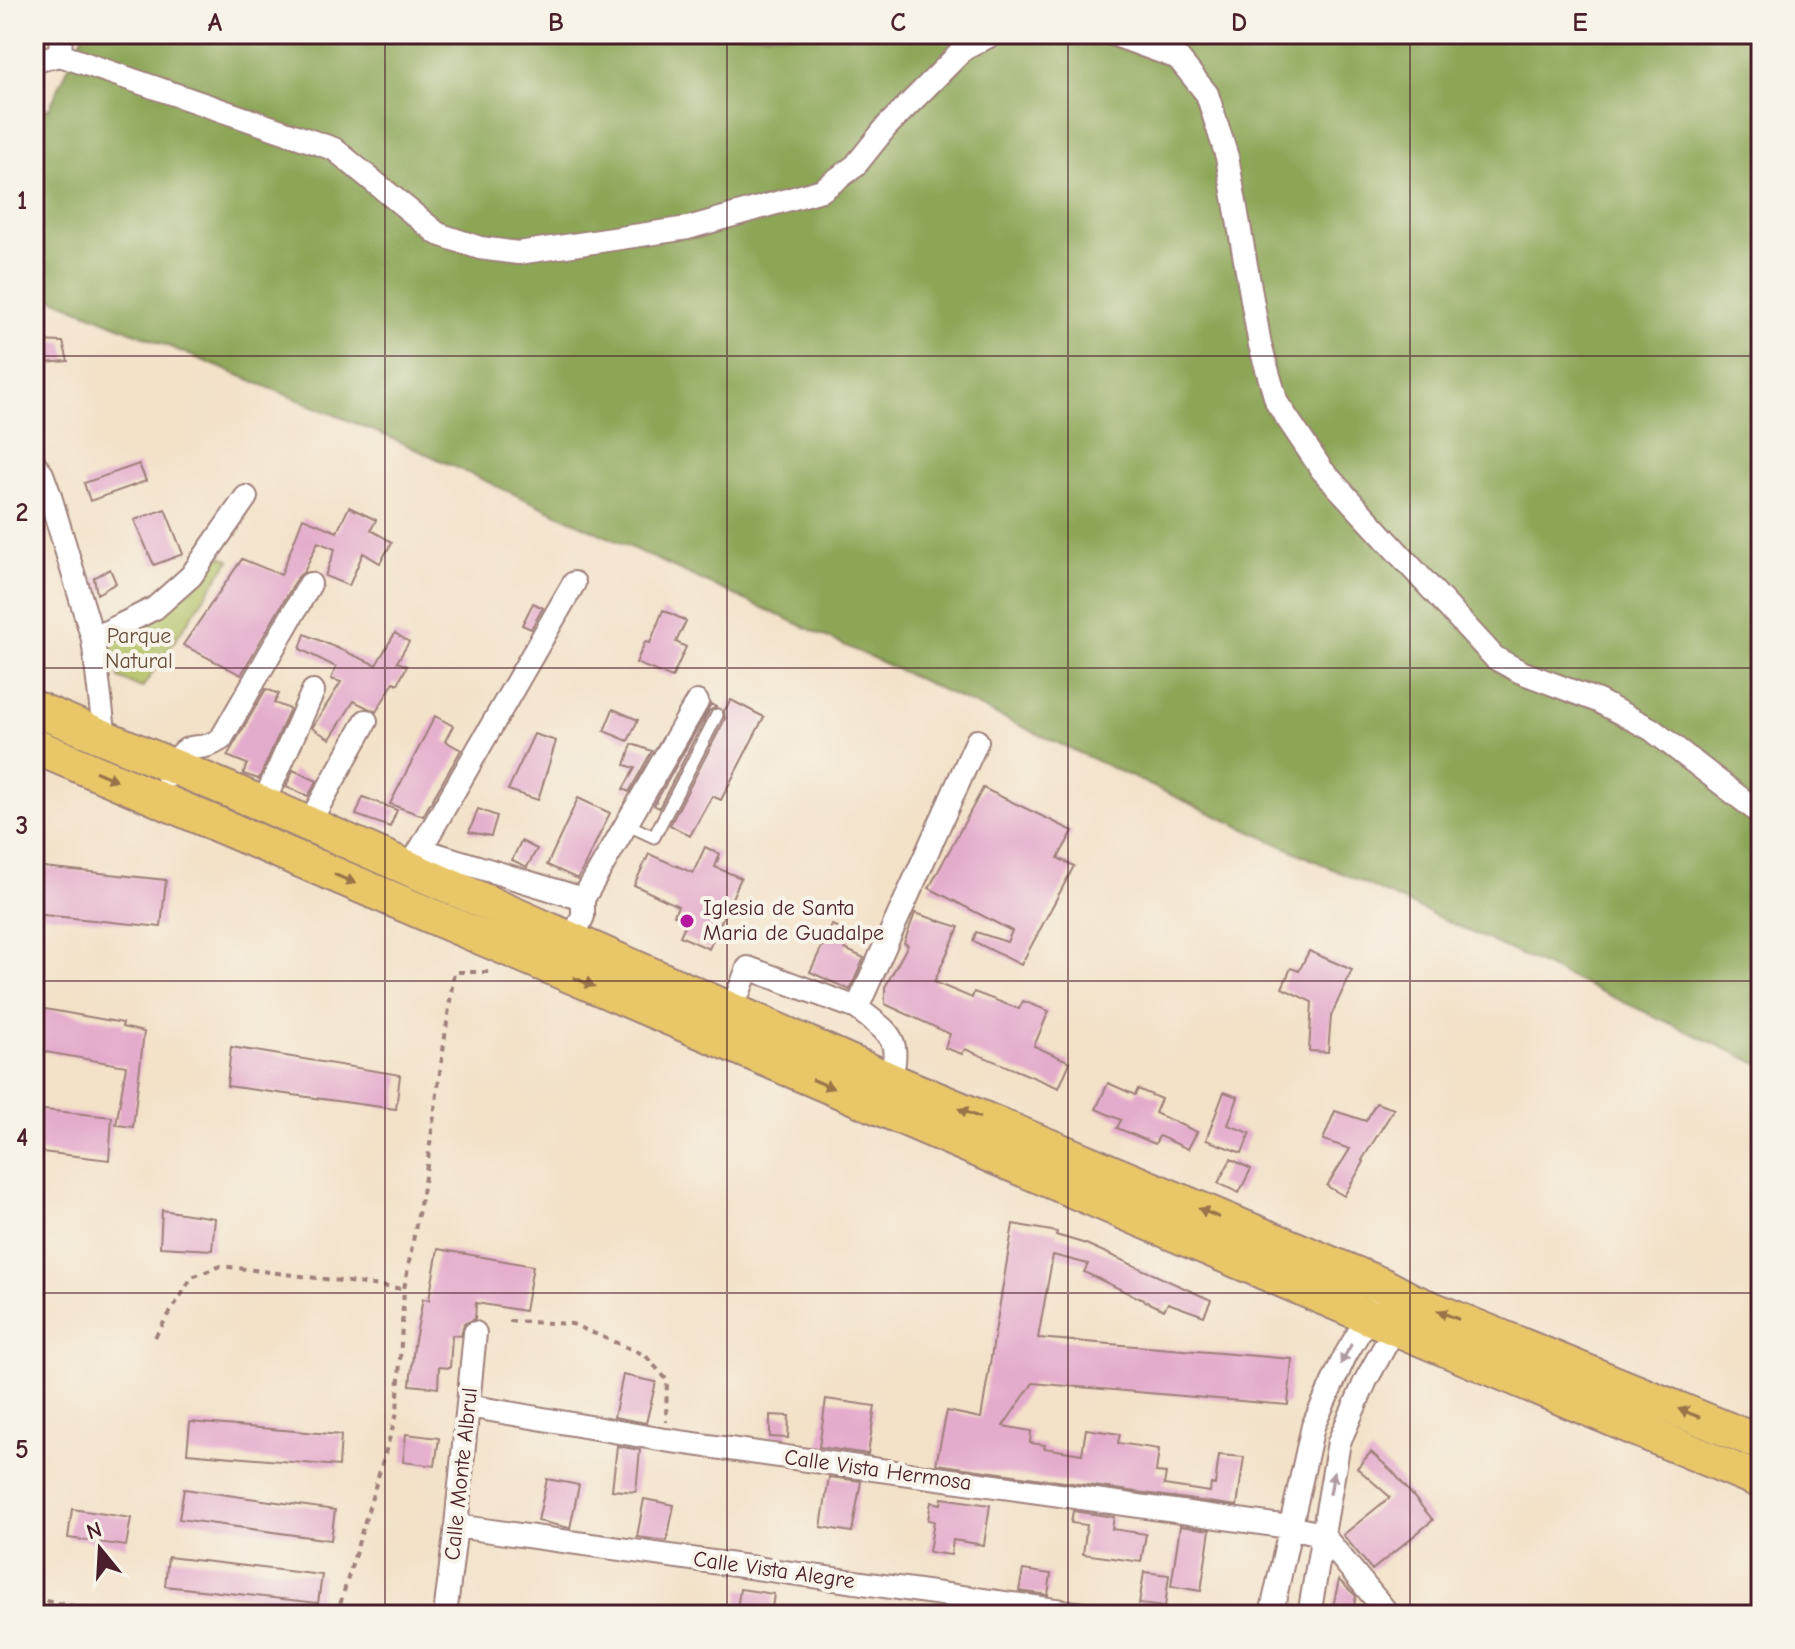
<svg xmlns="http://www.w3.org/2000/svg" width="1795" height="1649" viewBox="0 0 1795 1649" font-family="'Comic Neue',sans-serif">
<rect width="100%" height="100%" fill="#f7f3e8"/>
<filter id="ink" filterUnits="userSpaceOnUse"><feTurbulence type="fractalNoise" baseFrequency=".0125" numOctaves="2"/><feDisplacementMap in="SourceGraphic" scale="16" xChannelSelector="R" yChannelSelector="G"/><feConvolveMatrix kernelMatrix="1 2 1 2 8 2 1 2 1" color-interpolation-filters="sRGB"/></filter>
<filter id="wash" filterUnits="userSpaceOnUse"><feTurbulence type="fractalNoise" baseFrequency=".006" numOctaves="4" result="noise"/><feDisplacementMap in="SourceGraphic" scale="32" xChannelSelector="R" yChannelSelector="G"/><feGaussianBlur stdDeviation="1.8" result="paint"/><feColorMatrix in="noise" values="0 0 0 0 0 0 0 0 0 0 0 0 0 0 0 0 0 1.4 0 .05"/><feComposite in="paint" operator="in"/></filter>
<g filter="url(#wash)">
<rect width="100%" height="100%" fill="#f3e1c8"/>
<path fill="#b0bf61" stroke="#7d6f46" stroke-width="2" d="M211,551L230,560L142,688L119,678L109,633Z"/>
<path fill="#8ca657" stroke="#6b6241" stroke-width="2" d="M84,34H1761V1065L396,440L34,291V108L49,109Z"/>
<g id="blocks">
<path fill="#e4accc" d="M37,341L63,342L68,361L43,363Z
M139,464L146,481L90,501L84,483Z
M349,507L376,520L371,530L392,542L380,563L363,553L349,586L325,576L335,549L318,542L304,572L298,577L241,675L183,645L242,559L281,575L303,518L337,532Z
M165,509L183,554L154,565L134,520Z
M110,569L116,583L97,594L94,578Z
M533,603L543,608L531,629L522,625Z
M663,610L686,621L676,642L686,647L672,678L636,663L645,642L650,643Z
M395,633L409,642L397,662L407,666L398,684L394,682L376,712L354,701L330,739L312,728L341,682L331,679L336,667L300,649L305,634L376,665Z
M266,689L279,694L274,703L290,709L259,779L243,774L247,764L227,756Z
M731,700L764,717L721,800L712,796L690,836L670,825L725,719L724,711Z
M711,704L716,707L709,711L659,808L654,805Z
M613,709L638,720L628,741L604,731Z
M435,716L453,726L445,741L461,750L423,816L390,804Z
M534,734L556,741L538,800L508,790Z
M632,744L652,751L629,792L623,789L635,768L625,765Z
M293,770L317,781L308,796L286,787Z
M983,788L1073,831L1058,858L1074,866L1021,965L973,941L976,932L1007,942L1012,931L929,888Z
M363,797L397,810L390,827L356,815Z
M578,798L610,813L578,879L547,865Z
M478,809L497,816L491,836L469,832Z
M521,841L537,849L527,867L512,860Z
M705,847L720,854L715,867L741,878L709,949L680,936L687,921L674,915L678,906L634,885L649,854L693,873Z
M34,866L166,880L161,927L34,914Z
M915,913L959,927L934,982L972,998L974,992L1019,1009L1023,1001L1049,1011L1034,1046L1070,1062L1059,1088L965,1049L962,1054L945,1048L950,1034L885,1004V987L908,945L904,943Z
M832,925L852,934L845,949L864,958L850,990L810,972Z
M1309,951L1352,970L1331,1016L1328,1052L1309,1051L1312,1002L1282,988L1291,968L1299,971Z
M34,1007L123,1023L122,1027L144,1032L133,1127L116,1125L126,1066L34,1050Z
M231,1047L400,1075L396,1109L227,1086Z
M1108,1083L1135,1095L1138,1089L1161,1099L1155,1113L1197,1132L1188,1149L1159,1136L1155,1144L1117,1128L1121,1120L1096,1109Z
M1224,1092L1238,1097L1228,1125L1250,1133L1242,1153L1206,1140Z
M1376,1103L1394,1109L1362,1160L1364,1162L1344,1196L1327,1186L1350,1149L1323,1140L1335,1111L1366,1121Z
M34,1109L112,1117L109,1160L34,1151Z
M1231,1159L1251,1169L1239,1193L1218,1183Z
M162,1210L215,1218L212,1250L160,1247Z
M1013,1224L1057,1232L1056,1235L1086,1244L1211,1300L1204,1316L1168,1303L1164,1310L1084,1272L1088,1264L1053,1255L1038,1338L1292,1359L1288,1405L1033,1383L1003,1426L1031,1431L1030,1443L1045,1445L1044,1448L1082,1454L1086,1429L1120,1434L1118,1443L1159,1449L1156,1472L1166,1473L1164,1485L1210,1492L1211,1484L1215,1485L1219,1455L1244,1457L1237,1506L936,1464L947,1411L981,1418Z
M438,1249L533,1266L525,1311L476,1303L475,1319L464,1324L461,1336L452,1335L450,1368L439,1367L438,1388L410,1385L414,1345L423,1299L429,1300Z
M623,1375L656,1382L646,1423L614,1417Z
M826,1399L875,1406L868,1454L819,1447Z
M770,1415L789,1416L788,1438L770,1437Z
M190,1422L341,1435L339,1466L187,1453Z
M406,1434L439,1438L435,1466L403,1462Z
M617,1446L640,1450L636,1492L612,1490Z
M1371,1452L1393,1472L1433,1520L1372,1570L1343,1535L1390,1497L1357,1468Z
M829,1477L861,1481L852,1532L821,1527Z
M547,1479L579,1485L570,1528L538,1521Z
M184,1489L335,1510L331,1540L179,1519Z
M942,1498L990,1505L984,1545L953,1540L951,1555L929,1552L934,1521L928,1520L931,1502L941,1504Z
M644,1499L674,1505L667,1541L637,1537Z
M72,1509L131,1518L126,1546L68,1538Z
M1073,1511L1114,1517L1112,1529L1146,1534L1141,1562L1083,1554L1087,1525L1071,1523Z
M1180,1526L1210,1530L1201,1591L1171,1586Z
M168,1557L322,1575L318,1603L165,1586Z
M1023,1570L1051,1574L1048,1595L1019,1591Z
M1144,1572L1169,1575L1165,1607L1139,1604Z
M1339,1580L1356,1596L1352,1615H1331Z
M740,1589L774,1594L771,1615H736Z"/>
</g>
</g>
<g filter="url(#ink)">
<use href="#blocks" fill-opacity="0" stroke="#9e807a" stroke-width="2"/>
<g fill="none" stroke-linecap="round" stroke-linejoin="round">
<defs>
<path id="lane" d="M626,824L654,837L717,715"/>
<path id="street" d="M1112,34L1178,58L1207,94L1227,157L1260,345L1277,403L1322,470L1495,658L1521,672L1598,701L1651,729L1761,814
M60,55L334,149L438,234L480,248L518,253L688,228L822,190L855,166L887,126L964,49L993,34
M34,61L60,55L61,34
M34,463L42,474L49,493L93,639L105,739
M93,639L155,608L191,576L246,497
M168,776C190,731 192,758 221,739L310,584
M263,804L313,691
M308,825L366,721
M422,850L583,899
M409,869L574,583
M572,940L583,916V899L697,702
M728,1020L748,968L857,1008
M890,1080C903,1037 888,1033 857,1008L977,741
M468,1406L665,1440L1289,1527L1322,1534L1389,1615
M456,1526L1091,1615
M445,1615L456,1526L475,1333
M1271,1615L1313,1426L1345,1356L1375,1305
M1309,1615L1339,1442L1366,1380L1401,1317"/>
<path id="primary" d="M34,708L263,804L890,1080L1384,1286L1410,1300L1761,1443
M34,746L1369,1317L1761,1481"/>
</defs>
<use href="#lane" stroke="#9e807a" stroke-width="15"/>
<use href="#street" stroke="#9e807a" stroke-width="26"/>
<use href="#primary" stroke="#9e807a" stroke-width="38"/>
<path stroke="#9e807a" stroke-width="4" stroke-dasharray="6 6" stroke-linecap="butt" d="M509,1321L572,1324L645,1355L667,1380L666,1422
M155,1337L192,1277L221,1266L404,1289
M34,1599L108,1612L338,1606
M337,1615L397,1413L404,1289L427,1166L454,972H490"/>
<use href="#lane" stroke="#fff" stroke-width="11"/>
<use href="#street" stroke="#fff" stroke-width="22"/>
<use href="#primary" stroke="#e9c769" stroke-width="34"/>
</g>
<defs><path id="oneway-solid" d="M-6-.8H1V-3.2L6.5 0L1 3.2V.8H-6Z" transform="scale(2)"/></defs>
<g fill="#9a734a">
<use href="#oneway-solid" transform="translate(106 776) rotate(23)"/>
<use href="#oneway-solid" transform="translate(345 879) rotate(23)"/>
<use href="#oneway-solid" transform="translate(584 982) rotate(23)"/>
<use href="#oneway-solid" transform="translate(823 1084) rotate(23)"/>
<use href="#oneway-solid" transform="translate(969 1113) rotate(-157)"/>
<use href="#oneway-solid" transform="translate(1209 1213) rotate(-157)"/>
<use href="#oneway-solid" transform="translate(1448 1315) rotate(-158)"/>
<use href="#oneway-solid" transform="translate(1689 1413) rotate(-158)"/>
</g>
<g fill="#ae9aa0">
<use href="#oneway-solid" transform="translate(1346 1354) rotate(119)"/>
<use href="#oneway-solid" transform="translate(1332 1483) rotate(-80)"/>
</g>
</g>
<path fill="none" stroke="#4a1f2b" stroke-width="2" stroke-opacity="0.55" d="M385,34V1615M727,34V1615M1068,34V1615M1410,34V1615M34,356H1761M34,668H1761M34,981H1761M34,1293H1761"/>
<circle fill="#b5179e" stroke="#f7f3e8" stroke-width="3" cx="687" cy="921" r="8"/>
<g text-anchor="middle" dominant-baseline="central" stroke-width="8" stroke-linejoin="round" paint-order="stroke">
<g font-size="22" fill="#694f3b" stroke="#f7f3e8">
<text x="139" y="636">Parque<tspan x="139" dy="25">Natural</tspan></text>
</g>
<g font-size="22" fill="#4a1f2b" stroke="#f7f3e8" text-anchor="start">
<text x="703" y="908">Iglesia de Santa<tspan x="703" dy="25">Maria de Guadalpe</tspan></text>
</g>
<g font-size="22" fill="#4a1f2b" stroke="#f7f3e8">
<text transform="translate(878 1470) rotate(8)">Calle Vista Hermosa</text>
<text transform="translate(461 1474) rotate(-84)">Calle Monte Albrul</text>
<text transform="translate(774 1570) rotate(8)">Calle Vista Alegre</text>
</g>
</g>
<rect width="1795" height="1649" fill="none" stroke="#f7f3e8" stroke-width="88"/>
<g transform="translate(100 1549) rotate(342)" stroke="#f7f3e8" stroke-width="6" paint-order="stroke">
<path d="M0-6L14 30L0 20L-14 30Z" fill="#4a1f2b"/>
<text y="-12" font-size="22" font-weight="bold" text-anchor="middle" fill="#4a1f2b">N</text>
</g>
<rect x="44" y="44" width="1707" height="1561" fill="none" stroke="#4a1f2b" stroke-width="3"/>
<g font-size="26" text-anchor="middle" font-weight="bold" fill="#4a1f2b">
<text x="215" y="31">A</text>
<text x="556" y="31">B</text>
<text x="898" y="31">C</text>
<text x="1239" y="31">D</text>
<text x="1580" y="31">E</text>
<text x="22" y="209">1</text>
<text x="22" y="521">2</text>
<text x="22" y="834">3</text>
<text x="22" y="1146">4</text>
<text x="22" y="1458">5</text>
</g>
</svg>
